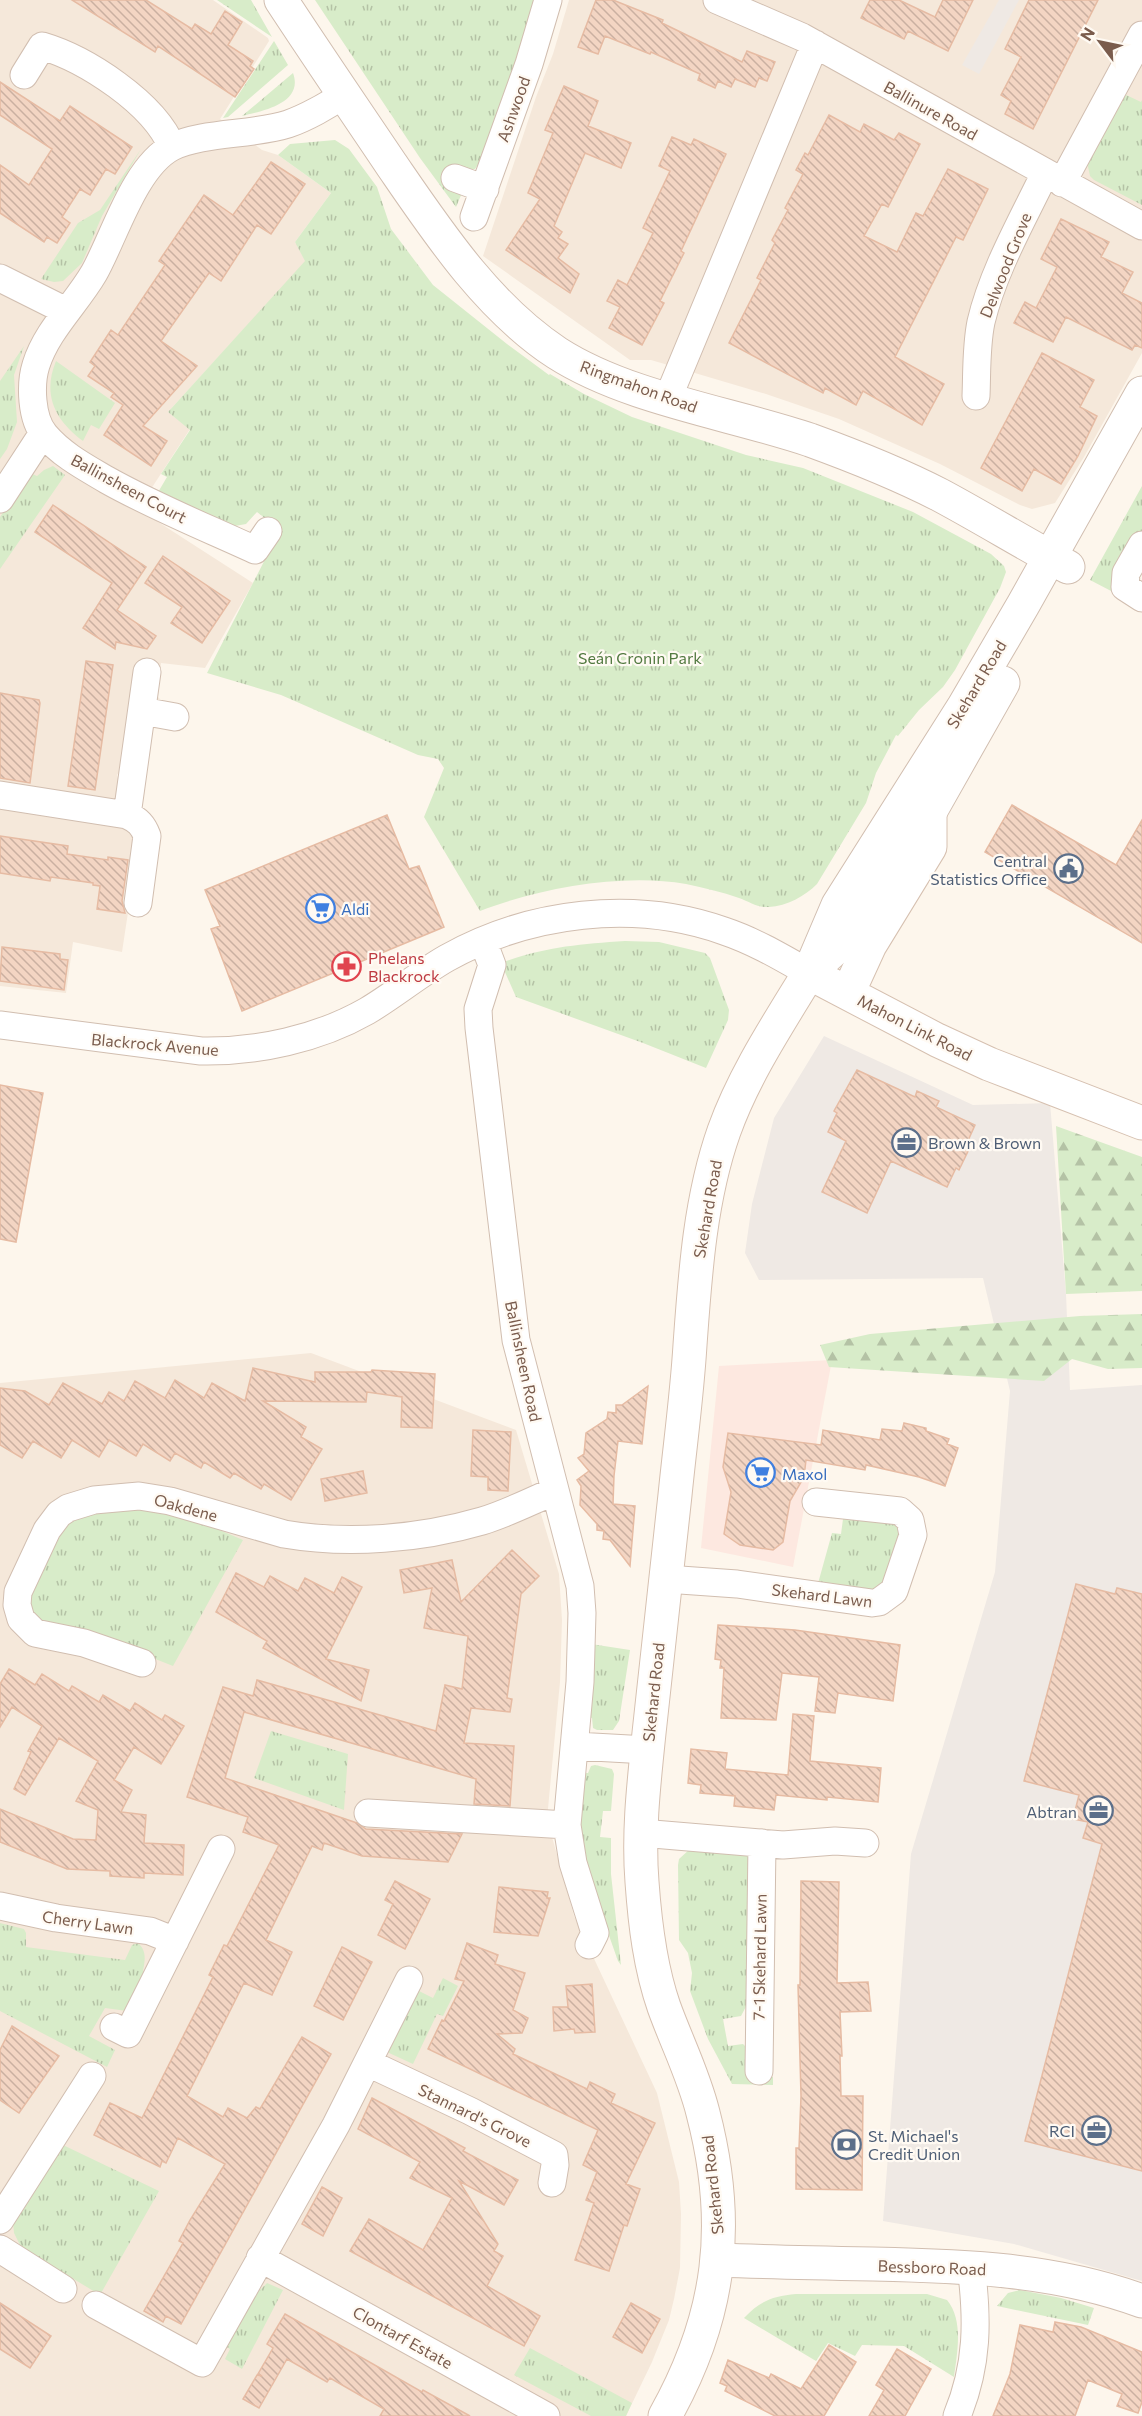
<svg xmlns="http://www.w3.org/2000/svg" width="1142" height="2416" viewBox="0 0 1142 2416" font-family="Commissioner,sans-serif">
<defs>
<pattern id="grass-tufts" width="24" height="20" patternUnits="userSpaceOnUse" patternTransform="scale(1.5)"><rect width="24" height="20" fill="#d8ecc9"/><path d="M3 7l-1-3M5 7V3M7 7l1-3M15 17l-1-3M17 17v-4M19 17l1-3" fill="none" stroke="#b4c2a5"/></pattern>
<pattern id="forest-firs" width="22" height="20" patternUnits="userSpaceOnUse" patternTransform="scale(1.5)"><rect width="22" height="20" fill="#d8ecc9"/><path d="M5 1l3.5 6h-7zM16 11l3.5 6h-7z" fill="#b4c2a5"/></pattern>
<pattern id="building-back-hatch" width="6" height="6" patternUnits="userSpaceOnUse" patternTransform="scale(1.5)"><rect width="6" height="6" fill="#f3d5c3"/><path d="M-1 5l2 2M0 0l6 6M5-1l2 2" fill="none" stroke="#cab0a1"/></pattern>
</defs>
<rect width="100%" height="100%" fill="#fdf6ec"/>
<path fill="#f5e8da" d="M0,0H213L268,38L269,41L220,119L262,150L278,155L331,193L295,242L306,261L168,412L190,429L138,509L253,583L205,668L161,663L157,696L163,702L183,709L180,731L159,722L117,775L137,853L122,952L73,942L66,993L0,986Z
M569,0H1142V353L1084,457L1055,503L1032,509L1020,505L940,464L839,419L766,394L651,360H630L483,256L536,97L553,54Z
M311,1353L516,1430L559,1574L562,1620L560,1682L547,1819L574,1916L657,2093L679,2182L681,2214L680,2268L674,2299L669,2320L652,2362L626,2416H0V1383Z"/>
<path fill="#fde8e0" d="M832,1360L793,1567L701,1548L719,1366Z"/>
<path fill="#efe9e4" d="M999,0H1019L979,74L962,65Z
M824,1036L973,1105L1050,1103L1066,1294L1070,1390L1142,1385V2281L1014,2244L883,2221L911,1854L995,1572L1010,1391L983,1278L759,1280L745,1253L752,1204L774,1118Z"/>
<path fill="url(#grass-tufts)" d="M217,0H251L272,37Z
M315,0H537L522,52L479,163L475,169L467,170L451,165L445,183L462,193L456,207L420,158Z
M274,41L288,65L228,117L223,118Z
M293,73C304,103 263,111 242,116Z
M1122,93L1141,102L1142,100V205L1094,180L1090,176L1087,162Z
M335,140L349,149L377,187L391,229L433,285L507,344L549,375L550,374L584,394L632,417L746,455L803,468L913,512L991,554L1004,566L1006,572L1000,588L955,670L943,687L919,710L898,736L896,735L876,773L866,803L817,884C805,896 787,906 769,907C758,908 750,902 739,898C722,892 704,888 686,884C622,873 540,888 480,911L424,817L444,768L438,759L418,755L281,695L207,673L280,530L257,512L246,524L235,526L157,494L167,477L161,474L190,430L168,412L305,261L295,242L331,193L278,155L290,144Z
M141,149L102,216L82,263L63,281L54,282L41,279L78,223L100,210Z
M24,346L14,375L17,422L7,449L0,459V381Z
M56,361L115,403L99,429L91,425L83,441C55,420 42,395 56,361Z
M53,466L65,475L0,569V517L30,473L37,476L44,470Z
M1142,486V537L1113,592L1090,580Z
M625,941L659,942L705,953L710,958L729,1010L728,1020L706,1068L643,1043L516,997L501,963C544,947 580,944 625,941Z
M126,1504L201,1522L243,1540L173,1666L92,1634L38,1622L30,1606L29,1597L65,1523Z
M872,1517L895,1523L900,1535L886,1583L874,1592L817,1587L832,1533L841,1534L843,1519Z
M591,1644L630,1650L619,1721L613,1730H597L593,1728L592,1718L587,1717Z
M271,1731L348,1754L344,1810L254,1778Z
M595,1765L612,1769L614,1774L611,1811H603L600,1837L611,1838V1874L621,1965L618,1961L578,1848L580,1773H588L591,1766Z
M690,1849L753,1852L750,1999L741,2016L723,2019L728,2046L743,2044L747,2048L759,2076L773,2077V2085L732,2084L708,2039L690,1991L692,1973L688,1953L679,1940L678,1865L679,1859Z
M0,1923L24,1929L26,1933V1947L125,1960L132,1945L138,1943C147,1951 145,1960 143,1971L150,1973L127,2011L105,2008L89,2036L115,2050L107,2067L0,2011Z
M443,1978L458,1986L443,2016L437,2014L413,2064L387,2052L417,1990L433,1998Z
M63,2145L159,2191L100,2295L21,2247L14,2233L13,2222Z
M267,2283L283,2290L242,2369L225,2359L230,2349L225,2346L252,2298Z
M1020,2290L1061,2298L1094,2308L1088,2325L997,2306L1008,2293Z
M796,2294H927L947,2300C964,2321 957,2353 954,2377L904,2346L862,2345L855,2356L828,2343L816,2361L744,2318C760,2301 773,2296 796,2294Z
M530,2348L632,2403L626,2416H591L514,2375Z"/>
<path fill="url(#forest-firs)" d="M1056,1126L1142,1157V1291L1066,1294Z
M1142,1314V1368L1108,1369L1072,1359L1044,1381L829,1367L820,1345L870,1334L1080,1316Z"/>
<path fill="url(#building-back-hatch)" stroke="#e6bba3" stroke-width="1.5" d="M72,0H146L192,29L195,24L211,34L225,11L242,22L228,45L253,61L250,66L254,69L235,97L158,46L155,52Z
M596,0H613L663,20L662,23L742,62L747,51L775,62L767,81L759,78L755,87L735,79L731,87L718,81L715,88L698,80L700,74L651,52L650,54L605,36L598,54L578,47Z
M870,0H899L935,17L943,0H973L948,51L908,31L904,39L861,18Z
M1029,0H1098L1033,129L1005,114L1011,101L1001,95L1021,57L1005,49Z
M0,82L60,121L70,106L132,147L115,174L106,169L90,195L80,189L62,217L70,223L57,243L47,237L44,242L0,213V165L29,185L52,149L0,115Z
M564,86L598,101L588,126L631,143L621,168L585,153L554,226L562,232L558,238L568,244L558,258L579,274L570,293L506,250L540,199L528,193L553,133L545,130Z
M829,115L860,132L864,124L894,140L899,133L920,144L888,207L882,204L864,236L897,252L916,213L923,216L948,169L988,189L963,240L956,237L895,357L944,384L922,425L863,391L856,405L825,388L823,393L729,343L761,280L757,278L775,243L772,240L788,210L785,208L803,174L796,170L805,153L808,155Z
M672,137L691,145L694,139L726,154L681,251L684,253L660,301L664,303L642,345L609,328L620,307L607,301L618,280L627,285L653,233L643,228L670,171L659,166Z
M271,162L305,184L271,234L257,225L221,281L209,273L161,341L197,366L143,426L167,441L151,466L104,435L123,405L111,397L114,393L88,376L95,366L90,362L111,330L118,335L165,265L159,261L204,195L233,215Z
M1061,219L1109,242L1101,257L1133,272L1122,293L1142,303V348L1135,345L1132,350L1066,317L1053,342L1014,323L1025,302L1036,308L1057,267L1041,259Z
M1042,353L1094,380L1080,407L1097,416L1078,456L1061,484L1034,469L1022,491L981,468Z
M53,505L146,567L117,610L156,636L147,649L116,642L115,649L83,628L112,583L35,532Z
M163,556L230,601L202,643L171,623L182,607L145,583Z
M86,661L113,665L95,790L68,786Z
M0,693L39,700L40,703L30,783L0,778Z
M1012,805L1116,865L1142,820V943L985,852Z
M387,815L409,869L419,866L444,927L242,1011L211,929L220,926L205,890Z
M0,836L68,846L67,854L108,860V857L128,860L122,901L125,913L97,909L100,886L93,885V883L51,877L50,881L0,873Z
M2,947L60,954V959L68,960L64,990L0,981Z
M857,1070L915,1097L917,1091L939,1101L936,1107L975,1125L967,1143L971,1145L959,1170L956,1168L947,1187L891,1161L867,1213L822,1192L846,1141L828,1132L837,1113L834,1111Z
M0,1085L43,1093L16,1242L0,1239Z
M253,1368L315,1382V1372H371L372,1370L435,1374L432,1428L401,1427L402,1397L367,1392L366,1402L263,1401L306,1427L301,1437L322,1449L291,1500L264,1484L261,1489L234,1473L230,1478L204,1462L201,1468L175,1453L170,1461L143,1444L136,1456L109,1440L99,1457L72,1440L61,1458L33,1441L22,1458L0,1445V1388L25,1391L49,1405L63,1383L102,1404L109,1392L124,1401L135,1381L165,1398L175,1380L204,1398L212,1383L245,1401Z
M648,1386L642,1444L618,1441L614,1476L613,1504L635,1506L630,1566L610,1540L603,1539L604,1531L597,1530V1524L580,1505L581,1486L577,1480L589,1471L578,1458L584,1454L586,1433L607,1419L608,1412L616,1413V1405H622Z
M904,1423L926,1428V1431L949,1439L947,1444L958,1448L945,1486L919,1477L866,1465L865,1470L806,1460L804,1477L790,1501L783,1542L773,1550L740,1545L724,1534L731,1492L723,1467L728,1433L821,1445L823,1430L880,1440L882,1429L902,1431Z
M473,1430L511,1432L508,1491L488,1490V1477L471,1476Z
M363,1471L367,1493L325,1501L321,1479Z
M512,1550L539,1576L521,1594L507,1698L512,1699L510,1712L471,1708L464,1743L514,1746L510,1806L474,1804L476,1779L244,1712L225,1778L357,1823L366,1829L462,1834L448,1862L362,1856L324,1843L322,1850L312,1846L266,1940L292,1952L272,1995L244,1983L187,2096L223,2117L228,2108L247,2118L256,2107L260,2109L302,2037L331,2054L181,2324L166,2316L163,2322L144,2311L183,2243L179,2241L190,2220L225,2164L178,2138L166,2163L162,2161L160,2167L94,2135L110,2103L142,2118L213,1977L209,1975L224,1945L227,1946L279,1845L243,1832L248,1817L187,1797L223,1687L253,1696L257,1680L436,1731L445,1685L462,1689L468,1636L424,1628L432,1588L404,1593L400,1570L452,1560L461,1602Z
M236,1573L264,1587L270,1576L298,1591L305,1578L334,1593L342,1577L362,1587L326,1659L369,1670L361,1701L263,1648L267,1641L216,1612Z
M1076,1584L1115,1594L1117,1588L1142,1594V2171L1025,2141L1102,1844L1083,1838L1088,1822L1073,1819L1079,1795L1024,1781Z
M718,1625L795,1630L900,1645L893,1701L838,1693L835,1713L815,1711L819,1677L782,1673L776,1720L721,1718L724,1668H720L721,1660L715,1659Z
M9,1669L35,1685L42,1674L69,1691L72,1686L99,1702L103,1695L130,1711L135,1703L162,1720L165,1715L184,1726L161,1764L134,1747L114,1780L132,1790L121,1812L146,1815L144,1843L184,1845L183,1875L144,1873V1878L110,1876V1871L67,1869L0,1842V1809L73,1839L96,1840L98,1810L76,1801L98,1761L59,1738L25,1795L14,1789L31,1752L28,1751L42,1726L12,1707L0,1727V1684Z
M793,1714L814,1716L810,1761L881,1768L878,1802L827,1797V1800L776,1795L774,1810L734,1806L735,1796L700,1793L701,1785L688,1783L691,1749L727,1753L725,1769L788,1775Z
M395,1881L430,1899L405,1949L378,1935L393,1904L385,1900Z
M801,1881L839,1882L837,1983L868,1982L871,2011L840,2012L842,2056H840L841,2096H863L862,2190L796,2189V2148H799L801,2096L798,1985H800Z
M499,1887L548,1892L547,1898H550L538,1936L494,1932Z
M467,1943L498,1955L495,1964L525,1973L513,2010L528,2018L522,2033L497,2034L515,2049L513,2054L587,2089L590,2082L615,2094L611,2103L655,2123L626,2184L640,2189L627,2226L624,2225L609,2271L575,2260L594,2203L586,2200L597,2172L583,2165L598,2130L428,2049L442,2020L444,2021L464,1981L455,1979Z
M342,1947L372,1962L343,2020L314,2006Z
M592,1984L595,2032L575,2033L574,2029L554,2031L553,2007H568L566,1986Z
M12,2026L59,2056L19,2113L0,2100V2050Z
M372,2098L465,2148L463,2151L518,2180L504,2205L459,2181L498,2244L494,2251L503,2256L487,2286L540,2316L524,2346L350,2251L369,2219L423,2250L452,2198L410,2178L420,2162L358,2129Z
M322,2187L342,2198L323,2236L302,2224Z
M0,2303L51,2336L30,2368L0,2349Z
M631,2303L660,2319L642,2353L613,2337Z
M285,2314L422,2392L423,2390L470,2416H380L384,2409L330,2378L327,2382L287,2359L259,2408L243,2399L257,2375L262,2376L258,2374L273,2348L267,2344Z
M1055,2322L1081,2327L1142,2352V2402L1138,2413L1117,2406L1122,2394L1088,2380L1075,2416H993L1010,2374L1020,2325L1053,2332Z
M829,2345L856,2362L824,2416H775L725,2391L727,2386L720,2383L728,2360L769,2378L771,2374L801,2389Z
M897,2349L931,2369L905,2416H869L884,2390L876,2385Z"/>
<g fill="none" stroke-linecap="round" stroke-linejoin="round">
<defs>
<path id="minor" d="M717,0L802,37L1142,226
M24,75L42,46C86,59 154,103 172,147
M455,178L485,189
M1062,183L1142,35
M474,217L529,64L548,0
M0,278L66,311
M976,396C977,372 976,346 981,322C993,271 1022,221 1045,173
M668,398L815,44
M0,499L43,433
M268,531L255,550C205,527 155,507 107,480C85,467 62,455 45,435C31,419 30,384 36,365C47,330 76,304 94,273C114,238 134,167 172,147C201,132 255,135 288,124C308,117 326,106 344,95
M1142,545L1126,573L1125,587L1142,598
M142,711L175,717
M0,795L127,815C138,820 143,825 147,836L138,903
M127,815L147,672
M483,941L492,965L478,1009L479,1028L516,1340L580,1586L582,1613L580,1682L567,1825L573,1863L595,1933L589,1945
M0,1025L201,1051C257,1052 318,1039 367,1011C394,995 419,974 447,958C529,912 634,899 724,931C754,941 781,957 809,973
M666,1579L737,1584L872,1603L879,1602L894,1591L913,1535L910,1520L900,1511L816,1502
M142,1663L84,1643L35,1633L21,1619L17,1605L18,1592L47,1530L59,1514L68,1508L94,1500L139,1496L170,1501L284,1534C348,1545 420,1539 482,1521C506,1514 531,1501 555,1491
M575,1746L647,1750
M368,1813L567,1825
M641,1833L783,1845L835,1841L865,1843
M0,1906L56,1918L150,1931L175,1941
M114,2027L128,2034L221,1849
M368,2063L470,2111L554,2155L555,2165L552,2183
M759,2071L762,1843
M0,2220L92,2076
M0,2249L63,2289
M260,2258L546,2416
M96,2305L202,2363L336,2125L409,1980
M957,2416C978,2365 978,2320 971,2266"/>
<path id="tertiary" d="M281,0C317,55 354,109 391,164C437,231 487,307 557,353C627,398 730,413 810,440C854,456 899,474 940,495C983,518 1025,544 1068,567
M816,966L854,931L860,922L930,812L1003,683
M809,973L838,905L964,706L1023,605L1142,393
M718,2260C769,2262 821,2263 873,2264C964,2266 1055,2269 1142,2301"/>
<path id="secondary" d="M848,993L870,945L930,847V812
M665,2416C721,2316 732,2224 703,2113C694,2076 677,2043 664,2007C650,1967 645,1924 642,1882C638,1832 644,1782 649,1733C657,1653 667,1574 675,1495C680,1445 687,1395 690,1345C695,1275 700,1199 724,1131C744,1075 778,1024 809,973L937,1040L989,1064L1142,1123"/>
</defs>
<use href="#minor" stroke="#d1beb0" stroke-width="29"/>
<use href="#tertiary" stroke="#d1beb0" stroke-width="35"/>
<use href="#secondary" stroke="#d6c0b0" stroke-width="35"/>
<use href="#minor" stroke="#fff" stroke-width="27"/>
<use href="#tertiary" stroke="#fff" stroke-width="33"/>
<use href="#secondary" stroke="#fff" stroke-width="33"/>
</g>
<defs>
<symbol id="civic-ring" viewBox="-11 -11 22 22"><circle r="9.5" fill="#fffaf3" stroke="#5c6f8a" stroke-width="1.5"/><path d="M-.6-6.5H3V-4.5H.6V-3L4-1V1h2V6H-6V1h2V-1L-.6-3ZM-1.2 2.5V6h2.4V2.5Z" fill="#5c6f8a"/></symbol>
<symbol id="supermarket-ring" viewBox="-11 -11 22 22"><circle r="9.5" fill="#fffaf3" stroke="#3f7fe0" stroke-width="1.5"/><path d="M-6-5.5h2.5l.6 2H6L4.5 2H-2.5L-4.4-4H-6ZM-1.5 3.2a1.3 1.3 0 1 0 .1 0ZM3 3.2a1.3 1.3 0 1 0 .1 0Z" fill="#3f7fe0"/></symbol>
<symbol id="pharmacy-ring" viewBox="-11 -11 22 22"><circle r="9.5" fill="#fffaf3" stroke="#e0444e" stroke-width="1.5"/><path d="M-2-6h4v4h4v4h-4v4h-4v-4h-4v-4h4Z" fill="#e0444e"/></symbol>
<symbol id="office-ring" viewBox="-11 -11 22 22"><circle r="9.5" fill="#fffaf3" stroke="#5c6f8a" stroke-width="1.5"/><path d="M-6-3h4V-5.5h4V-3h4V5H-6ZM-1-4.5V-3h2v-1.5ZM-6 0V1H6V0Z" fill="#5c6f8a"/></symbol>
<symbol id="bank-ring" viewBox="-11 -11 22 22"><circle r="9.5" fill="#fffaf3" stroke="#5c6f8a" stroke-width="1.5"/><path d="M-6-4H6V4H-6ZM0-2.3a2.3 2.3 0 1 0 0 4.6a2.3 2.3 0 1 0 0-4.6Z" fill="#5c6f8a"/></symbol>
</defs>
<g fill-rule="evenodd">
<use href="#civic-ring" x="1052" y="852" width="33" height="33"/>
<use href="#supermarket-ring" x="304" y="892" width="33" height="33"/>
<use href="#pharmacy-ring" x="330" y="950" width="33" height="33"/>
<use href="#office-ring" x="890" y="1126" width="33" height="33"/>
<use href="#supermarket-ring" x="744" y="1456" width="33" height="33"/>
<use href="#office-ring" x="1082" y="1794" width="33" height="33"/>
<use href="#office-ring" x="1080" y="2114" width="33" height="33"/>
<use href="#bank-ring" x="830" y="2128" width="33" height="33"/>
</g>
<g text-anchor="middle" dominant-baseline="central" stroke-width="4.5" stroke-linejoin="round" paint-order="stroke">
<g font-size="16" fill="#7a5c4d" stroke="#fffaf3">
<text transform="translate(513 109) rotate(-70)">Ashwood</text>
<text transform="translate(931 110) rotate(29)">Ballinure Road</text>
<text transform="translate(1005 265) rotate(-68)">Delwood Grove</text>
<text transform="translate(639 386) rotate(20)">Ringmahon Road</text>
<text transform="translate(129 488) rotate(28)">Ballinsheen Court</text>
<text transform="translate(976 684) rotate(-59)">Skehard Road</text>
<text transform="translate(915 1027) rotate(27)">Mahon Link Road</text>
<text transform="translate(155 1044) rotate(5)">Blackrock Avenue</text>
<text transform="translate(707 1209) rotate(-80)">Skehard Road</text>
<text transform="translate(524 1361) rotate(78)">Ballinsheen Road</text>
<text transform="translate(186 1507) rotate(15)">Oakdene</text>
<text transform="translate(822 1595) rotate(7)">Skehard Lawn</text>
<text transform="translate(653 1692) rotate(-84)">Skehard Road</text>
<text transform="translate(88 1922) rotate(8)">Cherry Lawn</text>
<text transform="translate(759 1957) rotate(-89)">7-1 Skehard Lawn</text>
<text transform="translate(475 2115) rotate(26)">Stannard's Grove</text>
<text transform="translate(712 2185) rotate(-96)">Skehard Road</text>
<text transform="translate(932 2267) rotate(2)">Bessboro Road</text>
<text transform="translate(403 2337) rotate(29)">Clontarf Estate</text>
</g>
<g font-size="16" fill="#537a41" stroke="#fffaf3">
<text x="640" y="657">Seán Cronin Park</text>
</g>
<g font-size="16" fill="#4e5e75" stroke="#fffaf3" text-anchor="end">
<text x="1047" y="860">Central<tspan x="1047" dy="18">Statistics Office</tspan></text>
<text x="928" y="1142" text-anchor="start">Brown &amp; Brown</text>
<text x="1077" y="1811">Abtran</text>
<text x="1075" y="2130">RCI</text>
<text x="868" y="2135" text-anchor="start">St. Michael's<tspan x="868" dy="18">Credit Union</tspan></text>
</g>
<g font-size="16" fill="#366cbe" stroke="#fffaf3" text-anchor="start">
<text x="341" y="908">Aldi</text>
<text x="782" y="1473">Maxol</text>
</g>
<g font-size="16" fill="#be3a42" stroke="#fffaf3" text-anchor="start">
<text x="368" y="957">Phelans<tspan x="368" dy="18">Blackrock</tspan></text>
</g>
</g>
<g transform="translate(1100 42) rotate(302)" stroke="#fffaf3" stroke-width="4.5" paint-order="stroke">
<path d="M0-4.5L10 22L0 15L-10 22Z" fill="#7a5c4d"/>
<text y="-9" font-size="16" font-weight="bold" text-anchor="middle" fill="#7a5c4d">N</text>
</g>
</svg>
